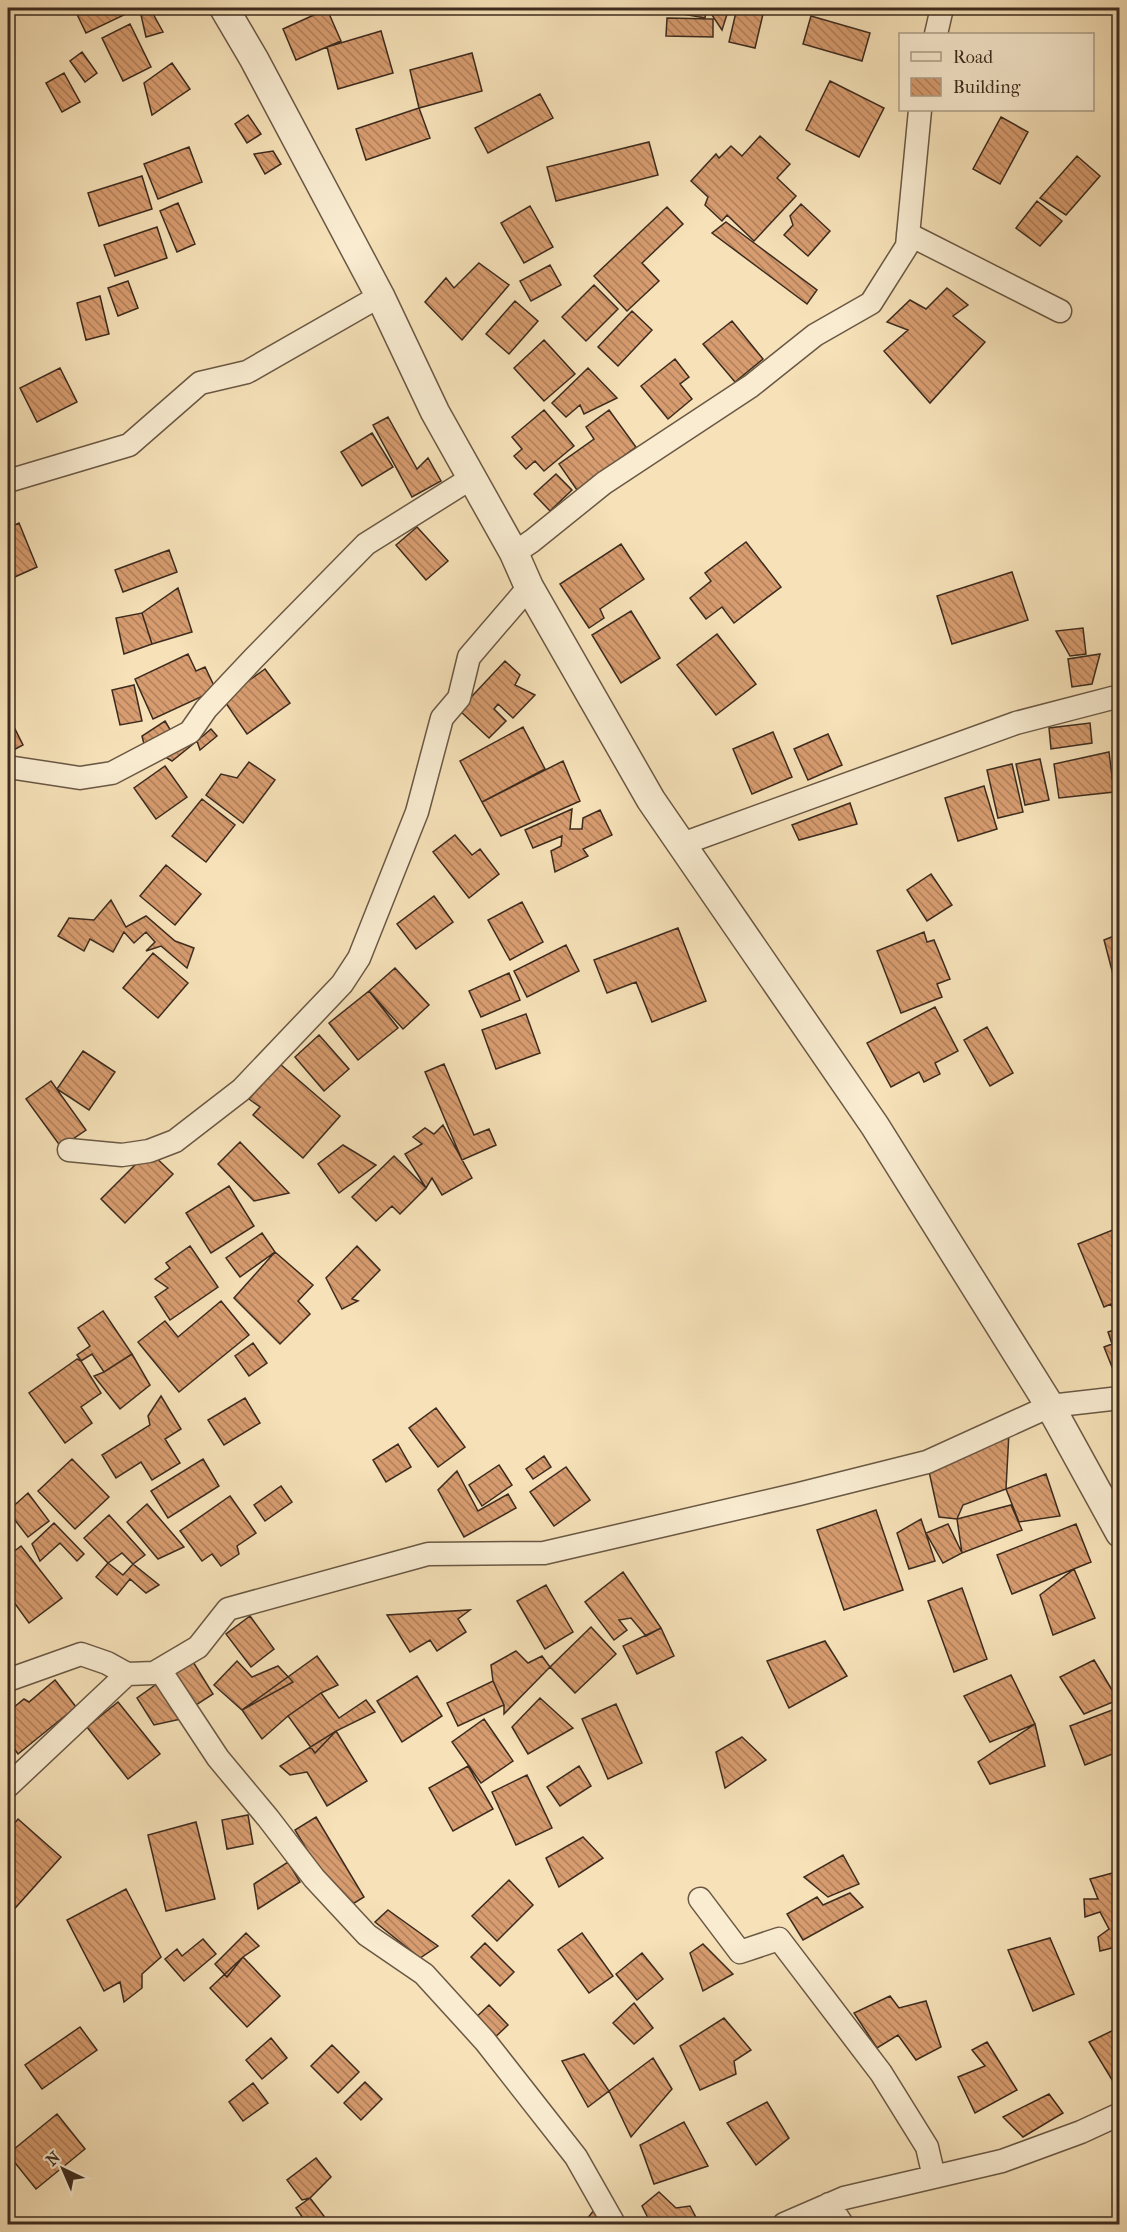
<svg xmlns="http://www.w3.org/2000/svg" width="1127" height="2232" viewBox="0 0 1127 2232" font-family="'IM FELL French Canon',serif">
<defs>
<pattern id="building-back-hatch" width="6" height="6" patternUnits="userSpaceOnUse" patternTransform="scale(1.5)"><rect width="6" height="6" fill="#d79c6f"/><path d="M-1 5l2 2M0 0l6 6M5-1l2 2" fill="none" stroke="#b07f5b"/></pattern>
</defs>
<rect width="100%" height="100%" fill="#f6e1b8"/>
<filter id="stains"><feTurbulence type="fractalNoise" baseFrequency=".00333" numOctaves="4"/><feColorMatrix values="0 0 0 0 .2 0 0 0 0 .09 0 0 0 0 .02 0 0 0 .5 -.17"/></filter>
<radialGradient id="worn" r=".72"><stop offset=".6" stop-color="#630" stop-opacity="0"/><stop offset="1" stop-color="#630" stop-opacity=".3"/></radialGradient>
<path fill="url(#building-back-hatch)" stroke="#3c2b1e" stroke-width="1.5" d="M74,8H121L124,15L86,33Z
M665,8H707L705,18L664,11Z
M713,8H729L722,30L710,12Z
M737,8L763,14L755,48L729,42Z
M327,9L341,41L296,60L283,29Z
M151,10L163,32L146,37L141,15Z
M811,16L870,33L862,61L803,44Z
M667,18L713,19V37L666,36Z
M130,24L151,67L123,81L102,38Z
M381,31L393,73L338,89L327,47Z
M82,52L97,73L85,82L70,61Z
M472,53L482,91L419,108L410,70Z
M172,63L190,89L152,115L144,83Z
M64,73L80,102L62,112L46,83Z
M830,81L884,108L859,157L806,130Z
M540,94L553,118L488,153L475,128Z
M419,108L430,138L366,160L356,129Z
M248,115L261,134L247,143L235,124Z
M1001,117L1028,132L1000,184L973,169Z
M760,136L790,164L777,178L796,196L754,241L727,215L722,221L705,205L708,197L691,181L716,154L719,158L731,146L742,156Z
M649,142L658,175L556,201L547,167Z
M189,147L202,182L158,199L144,164Z
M273,151L281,164L265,174L254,154Z
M1077,156L1100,176L1066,215L1040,198Z
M142,176L152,209L99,226L88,193Z
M1037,201L1062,221L1040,246L1016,228Z
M178,203L195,244L177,252L160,211Z
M801,204L830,231L808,256L784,235L793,225L790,216Z
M530,206L553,247L524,263L501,223Z
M667,207L683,224L642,263L659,281L627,311L594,276Z
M726,222L817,290L807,304L712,233Z
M157,227L167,258L115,276L104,245Z
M479,263L509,285L462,340L425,302L446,278L454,288Z
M550,265L561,285L531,301L520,281Z
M128,281L138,308L118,316L108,288Z
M594,285L618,309L586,341L562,317Z
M947,288L968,305L953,316L985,342L930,403L884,351L908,330L887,322L910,300L926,309Z
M100,296L109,334L86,340L77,303Z
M515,301L538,321L509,354L486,334Z
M632,311L652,330L618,366L598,347Z
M732,321L763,359L735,382L703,344Z
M544,340L575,374L544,401L514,368Z
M675,359L689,377L680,384L692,399L668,419L641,386Z
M60,368L77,402L37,422L20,388Z
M588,368L617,398L584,414L580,405L566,417L552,403Z
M544,410L574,446L544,471L535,461L526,469L514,456L522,449L512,437Z
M609,410L636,447L577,490L559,464L594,439L586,427Z
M388,417L417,469L428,458L441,481L412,497L373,425Z
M372,433L393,467L362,486L341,452Z
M556,474L572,490L550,511L534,494Z
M19,523L37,567L8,580V528Z
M417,527L448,561L426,580L396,545Z
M746,542L781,587L734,623L722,607L706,619L690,598L711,581L705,573Z
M621,544L644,579L600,609L604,618L589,628L560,584Z
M169,550L177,572L123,592L115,570Z
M1012,572L1028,620L952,644L937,596Z
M178,588L192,632L152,644L142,613Z
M631,611L660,658L621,683L592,635Z
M142,613L152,644L124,654L116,618Z
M1083,628L1086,654L1070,656L1056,631Z
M717,634L756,684L716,715L677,665Z
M188,654L196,671L205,667L216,690L153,719L135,679Z
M1100,654L1092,684L1072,687L1068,659Z
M505,661L520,675L515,685L535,695L513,718L498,704L494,709L506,721L489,738L459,710Z
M265,669L290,703L247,734L223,699Z
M134,685L142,721L120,725L112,690Z
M8,715L23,745L8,753Z
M165,721L171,731L145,748L142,736Z
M1090,723L1092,743L1051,749L1049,728Z
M523,727L545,769L482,802L460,761Z
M211,729L217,736L200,750L197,741Z
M190,732L197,741L172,761L162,755Z
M773,732L792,777L752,794L733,749Z
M828,734L842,765L808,780L794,749Z
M1109,752L1114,792L1059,798L1054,764Z
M1040,759L1049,800L1025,805L1016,764Z
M563,761L580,801L501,836L482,802Z
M249,762L275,780L243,823L206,795L221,774L237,778Z
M1012,764L1023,812L998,818L987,770Z
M165,766L187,797L156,819L134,788Z
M984,786L997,829L958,841L945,798Z
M202,799L235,825L206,862L172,836Z
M850,803L857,824L799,840L792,825Z
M572,809L570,829H582L583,818L600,810L612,835L583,849L588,856L555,872L551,851L561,846L562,836L533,848L525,830Z
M455,835L472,855L480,849L499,874L469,898L433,852Z
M166,865L201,894L175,925L140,896Z
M931,874L952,905L927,921L907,890Z
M434,896L453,922L416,949L397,924Z
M111,900L126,927L146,916L175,941L194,948L187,968L161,946L146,951L155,942L146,932L134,943L124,932L113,952L90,939L84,951L58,936L69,918L94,920Z
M522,902L543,942L510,960L488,920Z
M1120,924V1001L1104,940L1119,934L1117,926Z
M678,928L706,1001L652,1022L636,982L607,993L594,960Z
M924,932L927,942L934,940L950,979L937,984L942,997L901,1013L877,951Z
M566,945L579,971L527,997L514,971Z
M153,953L188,983L158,1018L123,988Z
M395,968L429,1005L403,1029L369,991Z
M509,973L520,1000L481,1017L469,991Z
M369,991L398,1028L358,1060L329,1023Z
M935,1007L958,1051L935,1063L940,1074L924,1082L919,1072L891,1087L867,1043Z
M526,1014L540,1053L496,1069L482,1030Z
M987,1027L1013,1073L990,1086L964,1040Z
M319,1035L349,1069L324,1091L295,1057Z
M83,1051L115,1072L89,1110L57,1089Z
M280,1064L340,1116L303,1158L253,1115L260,1107L249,1099Z
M444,1064L474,1135L489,1129L496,1145L462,1160L425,1072Z
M51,1081L86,1130L61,1147L26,1099Z
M443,1125L472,1178L442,1195L432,1178L426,1188L405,1154L422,1144L413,1137L425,1128L434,1134Z
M240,1142L289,1193L254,1201L218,1164Z
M343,1145L376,1165L339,1193L318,1164Z
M149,1151L173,1174L125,1223L101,1199Z
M394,1156L426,1188L400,1214L392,1206L376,1221L352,1197Z
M229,1186L254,1226L211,1253L186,1213Z
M1120,1227V1318L1117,1319L1111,1304L1104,1307L1078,1244Z
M262,1233L275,1252L240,1277L226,1258Z
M190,1246L218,1287L170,1320L155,1297L168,1288L155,1279L170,1268L166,1263Z
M357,1246L380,1270L352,1299L358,1301L342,1309L326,1278Z
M275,1252L313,1285L298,1301L310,1314L280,1344L234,1298Z
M221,1301L249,1335L179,1392L138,1342L165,1321L178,1337Z
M103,1311L132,1354L104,1372L92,1354L81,1361L77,1355L90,1346L78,1328Z
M1120,1328V1363L1112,1367L1104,1347L1112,1344L1108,1332Z
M253,1343L267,1363L249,1376L235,1356Z
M132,1354L150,1385L120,1409L94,1376L104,1372Z
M77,1359L81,1361L101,1393L81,1407L92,1423L65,1443L29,1393Z
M161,1396L181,1429L165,1439L180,1463L152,1480L141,1462L116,1478L102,1455L150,1425L148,1416Z
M245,1398L260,1423L224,1445L208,1420Z
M436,1408L465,1447L438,1467L409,1428Z
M1009,1432L1006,1489L963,1505L957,1519L939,1517L928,1467Z
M398,1444L411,1467L386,1482L373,1460Z
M544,1456L551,1467L533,1479L526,1469Z
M72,1459L109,1497L75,1529L38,1491Z
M203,1459L219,1486L168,1518L151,1491Z
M499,1465L512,1485L482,1506L469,1485Z
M566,1467L590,1500L554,1526L530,1492Z
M457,1471L478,1511L508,1494L516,1508L464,1537L438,1490Z
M1046,1474L1060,1516L1019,1522L1006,1489Z
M281,1486L292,1502L265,1521L254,1505Z
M28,1493L49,1521L28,1537L8,1511Z
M230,1496L256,1533L237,1546L239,1554L221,1566L212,1554L202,1561L180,1531Z
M147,1504L184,1547L158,1559L127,1522Z
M1011,1505L1022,1530L962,1553L957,1519Z
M876,1510L903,1590L844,1610L817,1530Z
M109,1515L145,1555L133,1564L122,1553L108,1563L84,1538Z
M921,1519L935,1561L909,1569L897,1533Z
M54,1523L84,1554L77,1561L60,1543L40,1561L32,1544Z
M948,1524L962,1553L943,1563L926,1533Z
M1076,1524L1091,1562L1012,1594L997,1555Z
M21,1546L62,1598L29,1623L8,1594V1556Z
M108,1563L123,1575L133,1564L159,1585L146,1593L130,1579L117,1595L96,1577Z
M1074,1569L1095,1618L1053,1635L1040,1595Z
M623,1572L661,1628L646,1636L631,1618L619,1620L627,1630L614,1640L585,1602Z
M546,1585L573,1632L545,1649L517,1601Z
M962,1588L987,1659L954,1672L928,1601Z
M470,1610L458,1619L466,1632L437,1651L430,1640L410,1652L387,1615Z
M250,1616L274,1649L251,1667L226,1634Z
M591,1627L616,1654L575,1693L550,1667Z
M661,1628L674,1656L637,1674L623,1646Z
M825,1641L847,1676L789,1708L767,1661Z
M516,1651L528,1663L542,1656L550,1667L504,1714V1705L493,1681L491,1665Z
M317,1656L338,1685L321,1693L288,1716L262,1739L242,1710Z
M190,1657L213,1694L193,1707L170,1670Z
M1094,1660L1118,1700L1084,1714L1060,1677Z
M237,1661L252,1677L278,1666L293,1682L242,1710L214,1685Z
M1011,1675L1035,1724L990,1742L964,1696Z
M417,1676L442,1716L402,1742L377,1701Z
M55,1680L76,1707L18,1754L8,1740V1712L24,1699L29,1702Z
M493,1681L504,1705L458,1726L447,1703Z
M158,1683L181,1719L154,1725L137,1698Z
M321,1693L339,1718L366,1700L375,1712L336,1731L315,1753L288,1716Z
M540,1698L573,1728L528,1754L512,1727Z
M118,1702L160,1754L128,1779L87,1727Z
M616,1704L642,1763L608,1779L582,1719Z
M1120,1707V1751L1085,1765L1070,1726Z
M484,1719L513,1761L481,1783L452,1742Z
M1035,1724L1045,1766L990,1784L978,1762Z
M336,1731L367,1781L327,1806L307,1772L290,1775L280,1766Z
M742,1737L766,1760L725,1788L716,1752Z
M468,1766L493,1809L453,1831L429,1788Z
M579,1766L591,1786L560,1806L547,1787Z
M527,1775L552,1828L516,1845L492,1792Z
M248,1815L253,1844L227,1849L222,1820Z
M316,1817L364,1897L343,1910L295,1830Z
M18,1819L61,1857L8,1916V1831Z
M196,1822L215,1899L166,1911L148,1835Z
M583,1837L603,1858L559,1887L546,1858Z
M843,1855L859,1884L828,1897L804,1877Z
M288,1862L300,1882L258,1909L254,1884Z
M1120,1871V1946L1100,1951L1098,1937L1109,1929L1100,1912L1085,1917L1084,1899H1098L1090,1879Z
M509,1880L533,1905L497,1941L472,1916Z
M126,1889L161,1957L142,1974V1988L124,2002L120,1982L104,1991L67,1920Z
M850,1893L863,1907L803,1940L787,1914L817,1897L823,1905Z
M388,1910L438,1946L420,1958L375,1922Z
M246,1933L259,1946L243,1957L227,1977L215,1964Z
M582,1933L613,1976L589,1993L558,1950Z
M1050,1938L1074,1994L1033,2011L1008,1950Z
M203,1939L216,1954L184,1981L165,1959L177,1949L182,1956Z
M485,1943L514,1972L500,1986L471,1957Z
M703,1944L733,1974L703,1991L690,1953Z
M642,1953L663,1979L637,2000L616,1974Z
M243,1957L280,1996L247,2027L210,1988Z
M890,1996L899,2008L926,2001L941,2047L916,2060L898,2035L877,2048L854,2013Z
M634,2003L653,2028L634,2044L613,2023Z
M489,2005L508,2025L490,2042L471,2022Z
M724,2018L751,2050L734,2061L736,2074L700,2090L680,2046Z
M80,2027L97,2050L42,2089L25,2065Z
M1120,2027V2086L1117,2088L1089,2042Z
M271,2038L287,2058L262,2079L246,2060Z
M987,2042L1017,2090L975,2113L958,2077L985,2066L972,2050Z
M332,2045L359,2072L338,2093L311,2066Z
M584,2054L609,2091L588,2107L562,2061Z
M653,2058L672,2089L631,2137L609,2091Z
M365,2082L382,2099L361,2120L344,2103Z
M253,2083L268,2103L243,2121L229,2102Z
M1049,2094L1063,2113L1023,2137L1003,2117Z
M767,2102L789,2138L756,2165L727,2123Z
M57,2114L85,2149L36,2189L8,2154Z
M684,2122L708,2166L654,2184L640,2145Z
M316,2158L331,2177L310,2198L302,2200L287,2180Z
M659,2192L676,2208L690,2206L699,2223L696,2224H651L642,2206Z
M310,2198L330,2224H307L296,2208Z
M594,2210L603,2224H583Z"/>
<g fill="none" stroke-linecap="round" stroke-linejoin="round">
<defs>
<path id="minor" d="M936,34L942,8
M908,234L1060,311
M8,481L129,445L200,383L247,372L380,296
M514,553L532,541L604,483L751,386L815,335L871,303L907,246L920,110
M8,767L80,778L112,773L190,732L206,709L254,658L366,544L473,477
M682,844L1016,723L1120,696
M69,1150L122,1155L149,1151L175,1141L241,1090L342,984L359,958L417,812L442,718L459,698L469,657L529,587
M160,1670L218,1758L268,1818L314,1878L367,1935L424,1974L485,2041L576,2157L614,2224
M8,1680L81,1654L107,1663L127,1674L154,1673L198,1647L228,1609L428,1554L544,1553L799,1494L927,1462L1050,1406L1120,1398
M8,1786L127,1674
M700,1899L740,1952L779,1939L881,2073L927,2147L934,2177
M829,2204L842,2224
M784,2224L844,2198L1002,2161L1081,2132L1120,2114"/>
<path id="tertiary" d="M224,8L254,59L380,296L435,412L514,553L529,587L651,800L875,1126L1050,1406L1120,1533"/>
</defs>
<use href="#minor" stroke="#6a5844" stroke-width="25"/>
<use href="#tertiary" stroke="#6a5844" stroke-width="31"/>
<use href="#minor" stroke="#f9ecd1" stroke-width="22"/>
<use href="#tertiary" stroke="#f9ecd1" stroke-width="28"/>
</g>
<rect width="1127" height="2232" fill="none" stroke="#f6e1b8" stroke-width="30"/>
<rect x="9" y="9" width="1109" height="2214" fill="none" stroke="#3c2b1e" stroke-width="3"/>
<rect x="15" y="15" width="1097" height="2202" fill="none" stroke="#3c2b1e" stroke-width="1.5"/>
<rect x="899" y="33" width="195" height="78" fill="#f9ecd1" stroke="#ad9f89" stroke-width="1.5"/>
<rect x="911" y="52" width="30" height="9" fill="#f9ecd1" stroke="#ad9f89" stroke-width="1.5"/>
<text x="953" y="63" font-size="18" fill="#3c2b1e">Road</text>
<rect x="911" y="78" width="30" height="18" fill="url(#building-back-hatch)" stroke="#ad9f89" stroke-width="1.5"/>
<text x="953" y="93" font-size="18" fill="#3c2b1e">Building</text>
<g transform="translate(63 2169) rotate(316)" stroke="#f9ecd1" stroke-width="4.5" paint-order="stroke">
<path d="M0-4.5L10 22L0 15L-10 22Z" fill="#3c2b1e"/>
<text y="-9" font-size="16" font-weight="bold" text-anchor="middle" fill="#3c2b1e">N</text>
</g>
<rect width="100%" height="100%" filter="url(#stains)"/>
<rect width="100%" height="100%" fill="url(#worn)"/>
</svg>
